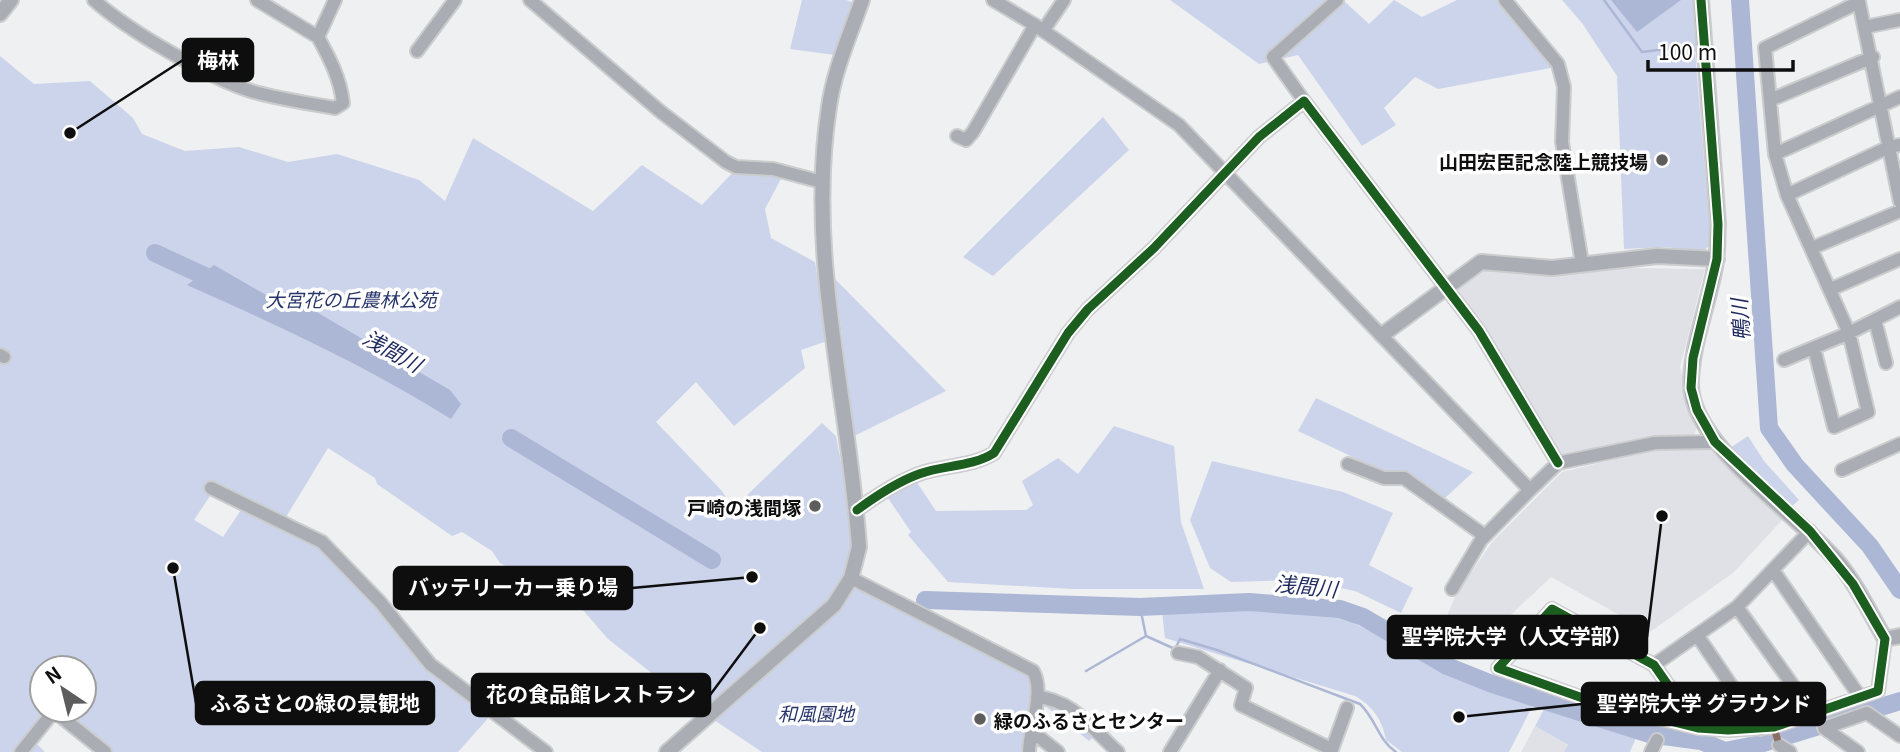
<svg xmlns="http://www.w3.org/2000/svg" width="1900" height="752" viewBox="0 0 1900 752" font-family="Georgia,'Noto Sans JP',serif">
<rect width="100%" height="100%" fill="#eff0f1"/>
<path fill="#dfe1e7" d="M1487,268L1549,275L1626,268L1705,269L1680,367L1696,430L1692,439L1558,459L1512,375L1456,289Z
M1711,449L1784,518L1734,572L1650,632L1551,577L1466,657L1436,643L1456,594L1493,541L1562,472L1653,450Z
M1535,726L1569,746L1564,752H1521Z"/>
<path fill="#ccd4eb" fill-rule="evenodd" d="M802,0H846L854,3L835,55L790,49Z
M1170,0H1343L1369,24L1394,0L1422,17L1457,0H1499C1517,24 1538,43 1556,67L1438,89L1415,77L1384,108L1396,125L1362,146L1298,55L1259,64Z
M1562,0H1696L1698,52H1695L1711,244L1702,252L1666,247L1624,249L1617,76L1582,23Z
M0,56L34,84L90,81L133,118L142,134L185,151L239,147L288,162L337,154L419,180L445,201L473,138L593,211L642,165L702,205L734,171L783,175L765,209L771,238L815,262L827,341L801,350L805,368L734,426L696,382L656,422L722,491L737,516L741,501L822,423L836,436L850,509L851,566L830,603L703,713L608,639L582,609L556,596L549,598L524,576L500,563L492,551L462,532L452,536L377,484L375,478L328,448L286,517L216,487L194,520L223,537L245,504L322,542L413,649L490,716L458,752H105L54,712L34,741L45,752H0ZM42,668H84V710H42Z
M1103,117L1129,150L993,276L963,257Z
M835,279L946,391L854,436Z
M1316,398L1473,472L1445,498L1405,472L1380,470L1298,431Z
M1114,426L1174,446L1181,522L1204,589H1073L948,582L908,535L911,532L888,498L916,481L936,511L1026,510L1033,505L1022,481L1058,458L1078,474Z
M1748,436L1764,461L1799,500L1791,507L1730,448Z
M1212,461L1343,492L1393,513L1369,565L1413,588L1401,613L1355,591L1300,580L1231,582L1210,568L1190,520Z
M853,584L1030,673L1037,685L1022,752H762L711,718C759,676 818,639 853,584Z
M1274,607L1339,616L1386,639L1454,677L1534,703L1509,752H1402L1386,740C1383,721 1372,705 1355,696L1165,638L1162,612Z
M1048,700L1062,705L1095,735L1089,741L1044,705Z
M1547,704L1638,733L1630,752H1564L1568,745L1535,726Z"/>
<path fill="#acb7d5" d="M1611,0H1681L1637,32Z
M214,265L266,295L313,310L450,390L461,404L451,419C367,366 277,325 187,285Z"/>
<g fill="none" stroke-linecap="round" stroke-linejoin="round">
<path stroke="#acb7d5" stroke-width="2.5" d="M1604,0L1642,52L1690,46
M1140,607L1146,636L1175,649L1180,639L1217,650L1360,704C1376,719 1378,740 1396,752
M1086,671L1146,636"/>
<path stroke="#acb7d5" stroke-width="18" d="M1740,0L1769,428L1795,465L1870,546L1900,590
M155,253L222,284
M511,438L712,560
M925,600L1140,607L1249,602L1340,609L1363,617L1447,666L1492,684L1649,734L1701,741L1725,751L1760,744L1900,701"/>
<defs>
<path id="minor" d="M94,0C126,29 209,78 251,91C278,99 307,103 335,108L343,103C340,78 330,59 318,37
M257,0L318,37L335,0
M530,0L661,112L726,162L736,167L773,169L822,182
M993,0L1035,25L1179,125L1530,490L1558,463L1655,443L1715,442
M1505,0L1558,64L1564,87L1562,142L1582,263
M1865,27L1899,20
M1043,31L1064,0
M417,51L455,0
M1770,100L1873,57
M1304,101L1273,57L1337,0
M957,136L966,140L973,132L1035,25
M1775,154L1900,97
M1787,195L1889,147L1900,145
M1812,248L1900,211
M1831,289L1900,259
M1875,320L1886,363
M1814,348L1834,427L1868,412L1849,333L1787,195L1775,154L1765,48L1859,2L1900,202
M0,355L4,357
M1784,360L1849,333L1900,307
M1348,464L1384,478H1404L1485,536
M1842,470L1900,444
M211,488L322,542L380,602L430,664L546,752
M857,510C876,496 897,482 919,474C943,465 972,467 994,453L1068,333L1088,309L1154,248L1259,137L1304,101L1479,331L1558,463
M1773,570L1860,697
M851,578L1033,671C1045,692 1030,726 1029,752
M1452,589L1481,540L1530,490
M1737,607L1812,712
M1697,635L1761,729
M1178,653L1198,657L1246,688L1241,705L1327,747L1329,752
M1654,665L1737,607L1810,531
M1037,697C1073,700 1092,729 1118,752
M1698,728L1654,665L1552,609L1498,668L1594,702L1698,728L1728,730L1774,727L1878,691L1885,639
M1030,730L1058,752
M1779,745L1790,752
M21,752L54,711L105,752
M1170,752L1220,670
M1331,752L1347,708
M1651,752L1657,740
M1858,752L1824,728L1867,713L1900,736"/>
<path id="tertiary" d="M1701,0L1718,224C1717,236 1718,249 1716,261C1710,302 1691,343 1691,385C1692,446 1800,516 1838,562C1857,585 1870,613 1885,639L1900,636
M0,14L11,0
M1382,335L1481,262L1552,268L1657,256L1717,259
M667,752L834,605L851,578L859,547C849,400 806,255 829,107C834,70 850,35 862,0"/>
</defs>
<use href="#minor" stroke="#cbcccd" stroke-width="16"/>
<use href="#tertiary" stroke="#cbcccd" stroke-width="18"/>
<use href="#minor" stroke="#aaadb3" stroke-width="12"/>
<use href="#tertiary" stroke="#aaadb3" stroke-width="14"/>
<path stroke="#8d6e63" stroke-width="7" stroke-dasharray="14 7" stroke-linecap="butt" d="M1774,727L1779,745"/>
<defs>
<path id="cycleway" d="M857,510C876,496 897,482 919,474C943,465 972,467 994,453L1068,333L1088,309L1154,248L1259,137L1304,101L1479,331L1558,463
M1698,728L1654,665L1552,609L1498,668L1594,702L1698,728L1728,730L1774,727L1878,691L1885,639L1853,584L1810,531L1715,442L1697,410L1691,388L1693,358L1717,259L1718,224L1701,0"/>
</defs>
<use href="#cycleway" stroke="#fff" stroke-width="13"/>
<use href="#cycleway" stroke="#1b5e20" stroke-width="9"/>
</g>
<g fill="#5d5d5e" stroke="#fff" stroke-width="2.5">
<circle cx="1662" cy="160" r="7"/>
<circle cx="815" cy="506" r="7"/>
<circle cx="980" cy="719" r="7"/>
</g>
<g text-anchor="middle" dominant-baseline="central" stroke-width="7" stroke-linejoin="round" paint-order="stroke">
<g font-size="19" font-weight="bold" fill="#0e0e0f" stroke="#fff" text-anchor="end">
<text x="1648" y="160">山田宏臣記念陸上競技場</text>
<text x="801" y="506">戸崎の浅間塚</text>
<text x="994" y="719" text-anchor="start">緑のふるさとセンター</text>
</g>
<g font-size="19" font-style="italic" fill="#28356b" stroke="#fff">
<text x="351" y="298">大宮花の丘農林公苑</text>
<text x="816" y="712">和風園地</text>
</g>
<g font-size="21" font-style="italic" fill="#1f2a5f" stroke="#fff">
<text transform="translate(1739 320) rotate(-94)">鴨川</text>
<text transform="translate(393 350) rotate(29)">浅間川</text>
<text transform="translate(1306 585) rotate(6)">浅間川</text>
</g>
</g>
<path fill="none" stroke="#0e0e0f" stroke-width="2.5" d="M70 133L183 60M752 577L632 588M1662 516L1647 637M760 628L710 695M173 568L196 703M1459 717L1582 704"/>
<g fill="#0e0e0f" stroke="#fff" stroke-width="2.5">
<circle cx="70" cy="133" r="7"/>
<circle cx="752" cy="577" r="7"/>
<circle cx="1662" cy="516" r="7"/>
<circle cx="760" cy="628" r="7"/>
<circle cx="173" cy="568" r="7"/>
<circle cx="1459" cy="717" r="7"/>
</g>
<g fill="#0e0e0f" stroke="#0e0e0f" stroke-width="2.5">
<rect x="183" y="39" width="70" height="42" rx="7"/>
<rect x="394" y="567" width="238" height="42" rx="7"/>
<rect x="1388" y="616" width="259" height="42" rx="7"/>
<rect x="472" y="674" width="238" height="42" rx="7"/>
<rect x="196" y="682" width="238" height="42" rx="7"/>
<rect x="1582" y="683" width="243" height="42" rx="7"/>
</g>
<g font-size="21" text-anchor="middle" font-weight="bold" fill="#fff">
<text x="218" y="68">梅林</text>
<text x="513" y="595">バッテリーカー乗り場</text>
<text x="1517" y="644">聖学院大学（人文学部）</text>
<text x="591" y="702">花の食品館レストラン</text>
<text x="315" y="711">ふるさとの緑の景観地</text>
<text x="1704" y="711">聖学院大学 グラウンド</text>
</g>
<g transform="translate(63 689) rotate(325)"><circle r="33" fill="#ffffff" stroke="#9f9f9f" stroke-width="2"/>
<path d="M0-5L12 26L0 18L-12 26Z" fill="#5d5d5e"/>
<text y="-10" font-size="19" font-weight="bold" text-anchor="middle" fill="#0e0e0f">N</text>
</g>
<path d="M1648 60v10h145v-10" fill="none" stroke="#0e0e0f" stroke-width="3.5"/>
<text x="1658" y="60" font-size="21" fill="#0e0e0f" stroke="#ffffff" stroke-width="5" paint-order="stroke">100 m</text>
</svg>
